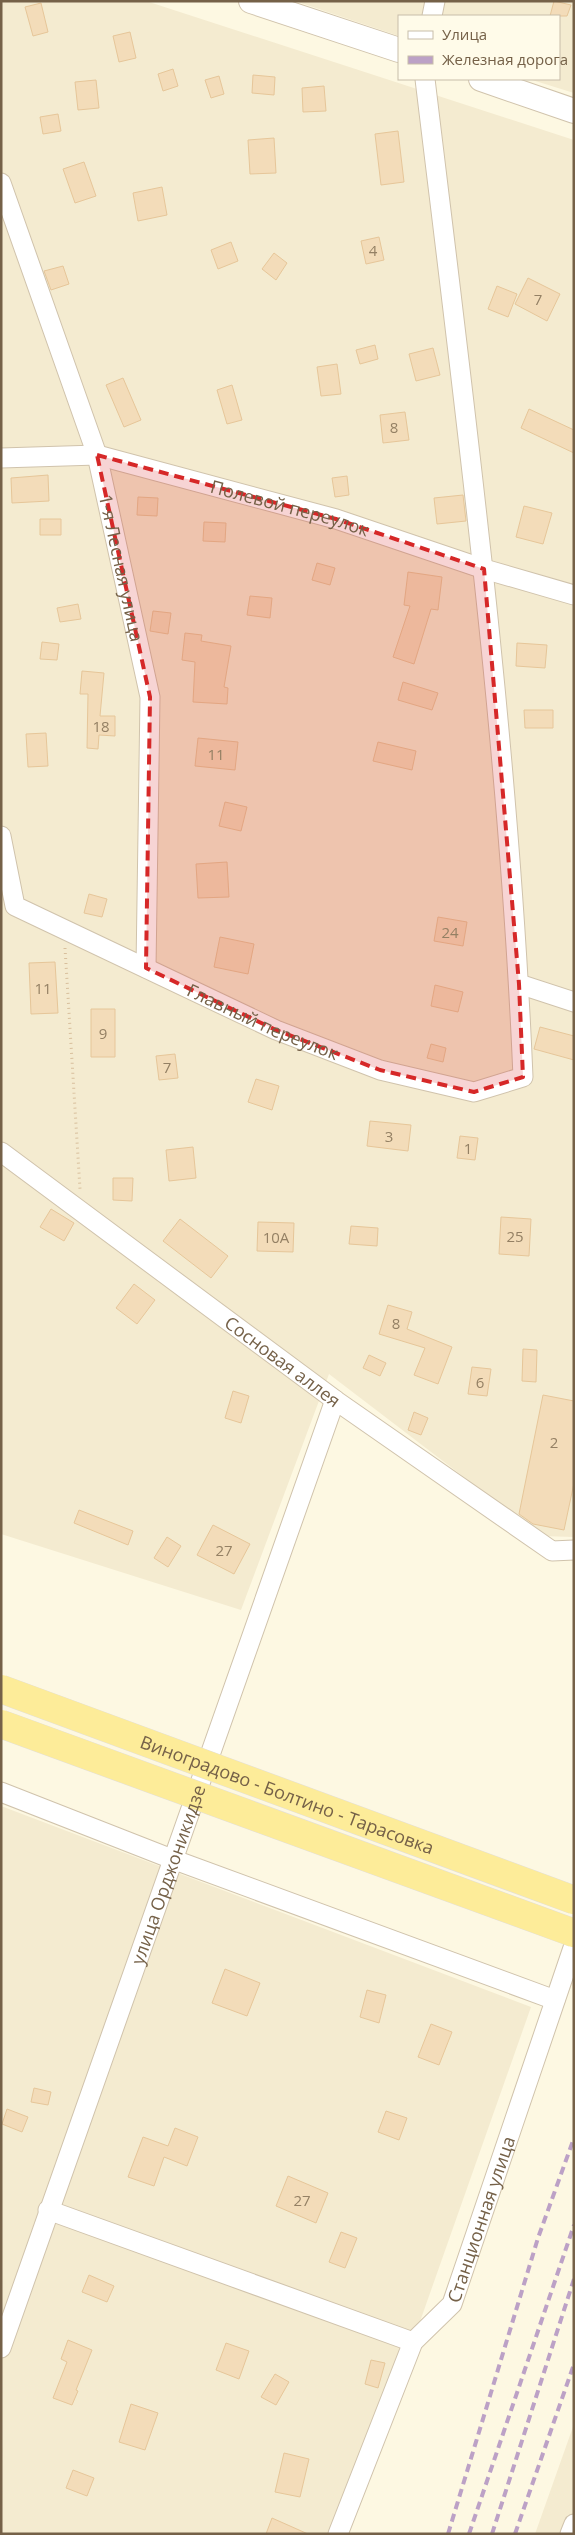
<svg xmlns="http://www.w3.org/2000/svg" width="575" height="2535" viewBox="0 0 575 2535" font-family="'Open Sans',sans-serif">
<rect width="100%" height="100%" fill="#fdf8e2"/>
<path fill="#f4ebd0" d="M1,1H146L574,140V1537L541,1536L329,1374L241,1610L1,1534Z
M295,1H574V93L529,79H559V16H399V36Z
M1,1806L531,2007L345,2534H1Z
M574,2424V2534H535Z"/>
<path fill="#f3dcb9" stroke="#e6c699" d="M554,1L571,5L567,16H550Z
M41,3L48,32L33,36L25,7Z
M130,32L136,58L119,62L113,36Z
M173,69L178,86L163,91L158,74Z
M253,75L275,77L274,95L252,93Z
M219,76L224,94L211,98L205,80Z
M96,80L99,108L78,110L75,82Z
M324,86L326,111L303,112L302,88Z
M58,114L61,131L43,134L40,117Z
M398,131L404,182L381,185L375,134Z
M274,138L276,173L250,174L248,140Z
M84,162L96,196L75,203L63,169Z
M162,187L167,215L138,221L133,193Z
M379,237L384,260L366,264L361,241Z
M231,242L238,261L218,269L211,250Z
M274,253L287,263L276,280L262,269Z
M63,266L69,284L51,290L44,271Z
M528,278L560,294L547,321L515,304Z
M497,286L517,294L508,317L488,309Z
M375,345L378,359L360,364L356,350Z
M433,348L440,375L416,381L409,354Z
M337,364L341,394L321,396L317,367Z
M123,378L141,420L124,427L106,385Z
M232,385L242,420L227,424L217,390Z
M529,409L574,430V453L521,428Z
M405,412L409,440L383,443L380,415Z
M48,475L49,501L12,503L11,478Z
M347,476L349,495L335,497L332,478Z
M463,495L466,521L437,524L434,498Z
M138,497L158,498L157,516L137,515Z
M524,506L552,513L543,544L516,537Z
M40,519H61V535H40Z
M204,522L226,523L225,542L203,541Z
M317,563L335,568L330,585L312,580Z
M408,572L442,577L438,610L431,609L414,664L393,657L410,606L404,605Z
M250,596L272,598L270,618L247,615Z
M78,604L81,619L60,622L57,608Z
M153,611L171,613L168,634L150,631Z
M185,633L202,635L201,641L231,646L224,687L228,688L227,704L193,702L195,662L182,660Z
M42,642L59,644L57,660L40,659Z
M517,643L547,645L545,668L516,666Z
M82,671L104,673L100,716H115V736L99,735L98,749L87,748L88,694H80Z
M403,682L438,693L432,710L398,700Z
M524,710H553V728H525Z
M46,733L48,766L28,767L26,734Z
M198,738L238,742L235,770L195,766Z
M378,742L416,751L412,770L373,761Z
M225,802L247,807L241,831L219,826Z
M227,862L229,897L198,898L196,864Z
M89,894L107,899L102,917L84,913Z
M438,917L467,922L463,946L434,941Z
M220,937L254,944L248,974L214,967Z
M55,962L58,1013L31,1014L29,963Z
M435,985L463,992L458,1012L431,1006Z
M91,1009H115V1057H91Z
M540,1027L574,1036V1060L534,1049Z
M431,1044L446,1048L443,1062L427,1058Z
M175,1054L178,1078L159,1080L156,1056Z
M256,1079L279,1086L272,1110L248,1102Z
M370,1121L411,1125L408,1151L367,1146Z
M460,1136L478,1138L475,1160L457,1158Z
M193,1147L196,1178L169,1181L166,1150Z
M113,1178H133L132,1201L113,1200Z
M51,1209L74,1223L64,1241L40,1227Z
M501,1217L531,1219L529,1256L499,1254Z
M180,1219L228,1256L211,1278L163,1241Z
M258,1222L294,1223L293,1252L257,1251Z
M351,1226L378,1228L377,1246L349,1244Z
M134,1284L155,1300L137,1324L116,1308Z
M388,1305L412,1312L407,1329L452,1347L438,1384L414,1375L425,1348L379,1334Z
M523,1349L537,1350L536,1382L522,1381Z
M369,1355L386,1363L380,1376L363,1368Z
M472,1367L491,1369L487,1396L468,1394Z
M233,1391L249,1396L241,1423L225,1418Z
M543,1395L574,1401V1483L564,1530L533,1524L519,1514Z
M414,1412L428,1418L421,1435L408,1430Z
M79,1510L133,1531L128,1545L74,1523Z
M213,1525L250,1544L234,1574L197,1555Z
M167,1537L181,1546L168,1567L154,1558Z
M225,1969L260,1983L247,2016L212,2003Z
M367,1990L386,1995L379,2023L360,2017Z
M431,2024L452,2032L439,2065L418,2057Z
M34,2088L51,2092L48,2105L31,2102Z
M7,2109L28,2117L22,2132L2,2124Z
M386,2111L407,2118L399,2140L378,2132Z
M175,2128L198,2137L187,2166L164,2157L154,2186L128,2177L143,2137L168,2146Z
M288,2176L328,2193L316,2223L276,2206Z
M341,2232L357,2238L345,2268L329,2262Z
M89,2275L114,2286L107,2302L82,2292Z
M68,2340L92,2350L76,2390L78,2391L72,2405L53,2398L67,2362L61,2359Z
M226,2343L249,2351L239,2379L216,2370Z
M371,2360L385,2363L378,2388L365,2384Z
M275,2374L289,2382L276,2405L261,2397Z
M131,2404L158,2413L145,2450L119,2442Z
M284,2453L309,2459L300,2497L275,2492Z
M73,2470L94,2478L87,2496L66,2488Z
M272,2518L308,2534H266Z"/>
<g fill="none" stroke-linecap="round" stroke-linejoin="round">
<defs>
<g id="minor">
<path d="M432,16L435,1"/>
<path id="s1" d="M1,183L97,455L150,697L146,968"/>
<path id="s2" d="M1,458L97,455L336,519L484,569L574,595"/>
<path id="s3" d="M1,836L15,906L276,1030L380,1070L474,1092L523,1077C509,743 465,411 425,79"/>
<path d="M519,984L574,1002"/>
<path id="s4" d="M1,1152L335,1400L552,1551L574,1550"/>
<path d="M1,1792L172,1859L555,2000"/>
<path d="M48,2210L413,2342"/>
<path id="s5" d="M1,2348L335,1400"/>
<path id="s6" d="M338,2534L413,2342L452,2304L574,1945"/>
<path d="M570,2534L574,2524"/>
</g>
<path id="tertiary" d="M251,1L399,50
M481,79L574,111"/>
</defs>
<use href="#minor" stroke="#d0c3ac" stroke-width="21"/>
<use href="#tertiary" stroke="#d0c3ac" stroke-width="26"/>
<path stroke="#d8bf9c" stroke-width="3" stroke-dasharray="1 4" stroke-linecap="butt" d="M65,948L80,1189"/>
<use href="#minor" stroke="#fff" stroke-width="19"/>
<use href="#tertiary" stroke="#fff" stroke-width="24"/>
<path stroke="#bca1c6" stroke-width="4" stroke-dasharray="8 5" stroke-linecap="butt" d="M448,2534L538,2238L574,2138
M469,2534L574,2225
M492,2534L574,2279
M515,2534L574,2364"/>
<defs>
<g id="primary-bridge">
<path id="s7" d="M1,1689L574,1900"/>
<path d="M1,1724L574,1933"/>
</g>
</defs>
<use href="#primary-bridge" stroke="#e3dfda" stroke-width="29" stroke-linecap="butt"/>
<use href="#primary-bridge" stroke="#fdec99" stroke-width="28"/>
</g>
<path fill="#d62828" fill-opacity="0.2" stroke="#d62828" stroke-width="4" stroke-dasharray="10 6" stroke-linejoin="round" d="M97,455L336,519L484,569L519,984L523,1077L474,1092L380,1070L276,1030L146,968L150,697Z"/>
<g text-anchor="middle" dominant-baseline="central" stroke-width="5" stroke-linejoin="round" paint-order="stroke">
<g font-size="15" fill="#948064">
<text x="373" y="250">4</text>
<text x="538" y="299">7</text>
<text x="394" y="427">8</text>
<text x="101" y="726">18</text>
<text x="216" y="754">11</text>
<text x="450" y="932">24</text>
<text x="43" y="988">11</text>
<text x="103" y="1033">9</text>
<text x="167" y="1067">7</text>
<text x="389" y="1136">3</text>
<text x="468" y="1148">1</text>
<text x="515" y="1236">25</text>
<text x="276" y="1237">10А</text>
<text x="396" y="1323">8</text>
<text x="480" y="1382">6</text>
<text x="554" y="1442">2</text>
<text x="224" y="1550">27</text>
<text x="302" y="2200">27</text>
</g>
<g font-size="18" fill="#756148" stroke="#fffbe9">
<text stroke="none"><textPath href="#s2" startOffset="296">Полевой переулок</textPath></text>
<text stroke="none"><textPath href="#s1" startOffset="404">1-я Лесная улица</textPath></text>
<text stroke="none"><textPath href="#s3" startOffset="345">Главный переулок</textPath></text>
<text stroke="none"><textPath href="#s4" startOffset="351">Сосновая аллея</textPath></text>
<text stroke="none"><textPath href="#s7" startOffset="305">Виноградово - Болтино - Тарасовка</textPath></text>
<text stroke="none"><textPath href="#s5" startOffset="502">улица Орджоникидзе</textPath></text>
<text stroke="none"><textPath href="#s6" startOffset="350">Станционная улица</textPath></text>
</g>
</g>
<rect width="575" height="2535" fill="none" stroke="#756148" stroke-width="5"/>
<rect x="398" y="15" width="162" height="65" fill="#fffbe9" stroke="#c8bda9"/>
<rect x="408" y="31" width="25" height="8" fill="#ffffff" stroke="#c8bda9"/>
<text x="442" y="40" font-size="15" fill="#756148">Улица</text>
<rect x="408" y="56" width="25" height="8" fill="#bca1c6" stroke="#c8bda9"/>
<text x="442" y="65" font-size="15" fill="#756148">Железная дорога</text>
</svg>
